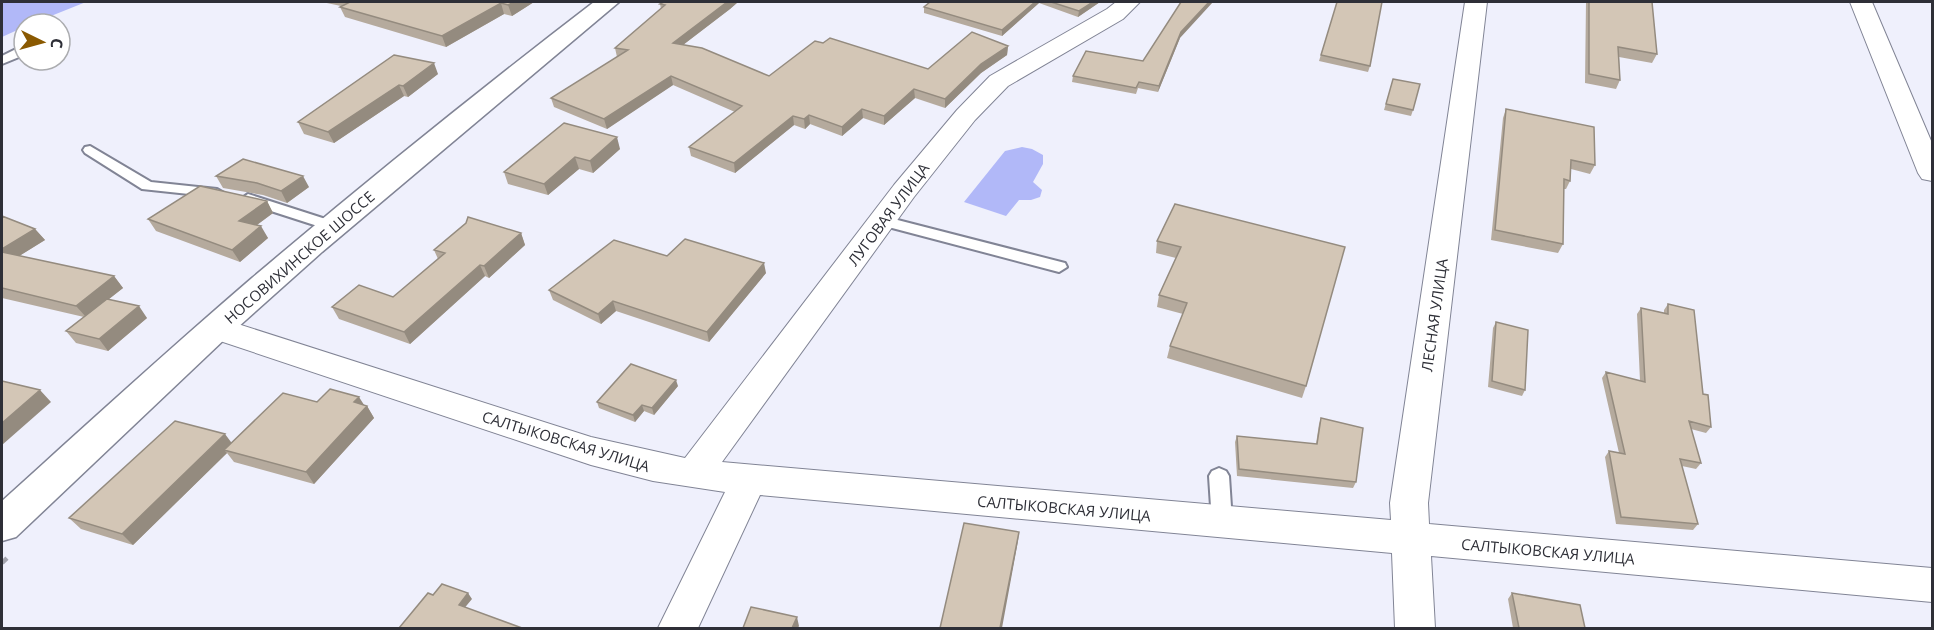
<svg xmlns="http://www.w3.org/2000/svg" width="1934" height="630" viewBox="0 0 1934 630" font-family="'Open Sans',sans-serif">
<rect width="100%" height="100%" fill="#eff0fc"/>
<path fill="#b1b8f8" d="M2,2H86L31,24H24V27L2,37Z
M1022,147L1032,149L1043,155V164L1033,182L1042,190L1040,197L1031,200H1019L1006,216L964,202L1005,151Z"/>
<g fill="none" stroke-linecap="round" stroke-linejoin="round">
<defs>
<path id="lane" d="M18,48H24V55L2,64V56Z
M90,146L151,182L217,189L224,193L217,197L142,189L85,153L83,150L85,147Z
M248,194L338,223L341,226L333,231L243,202L241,199Z
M882,216L1065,263L1067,267L1059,272L877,224L875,221L877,218Z
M1219,468L1226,471L1229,476L1232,522L1229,528L1222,530L1215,528L1212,522L1209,476L1212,471Z"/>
<path id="street" d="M1116,2H1140L1123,19L1008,86L975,120L914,197L722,462L1391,520L1390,503L1465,2H1487L1428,503L1429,524L1932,568V602L1431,556L1435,628H1395L1392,553L760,495L698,628H658L725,492L653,481L591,465L205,336L200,328L205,320L216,317L591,437L685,458L894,185L957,110L990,76L1107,9Z
M1850,2H1872L1932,143V181L1922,179L1918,173Z"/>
<path id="secondary" d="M594,2H619L322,252L227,337L16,537L2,541V501C85,426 167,351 252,278C364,183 478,91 594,2Z"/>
</defs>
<use href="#lane" stroke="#818495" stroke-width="4"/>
<use href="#street" stroke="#818495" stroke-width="2"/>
<use href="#secondary" stroke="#818495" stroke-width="3"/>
<path stroke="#a4a5af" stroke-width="4.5" stroke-dasharray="7 4" stroke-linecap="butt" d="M2,563L8,557"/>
<use href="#lane" fill="#fff" fill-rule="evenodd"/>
<use href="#street" fill="#fff" fill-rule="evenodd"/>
<use href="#secondary" fill="#fff" fill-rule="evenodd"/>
</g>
<path fill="#b5aa9d" d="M322,2H534L512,16L504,14L446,47L345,17L340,7L341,6Z
M664,2H738L730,9L683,45L769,76L928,69L1008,46L1007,55L981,73L945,108L915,98L884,125L863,118L842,136L810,124L805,129L794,125L735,173L691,156L689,147L735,112L673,85L607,129L554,107L551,98L617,57L615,48L661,9L660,4Z
M930,2H1100L1078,17L1039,3L1002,36L924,13V7Z
M1337,2L1370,66L1368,72L1319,61Z
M1586,2H1652L1657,54L1652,63L1619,57L1620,80L1616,89L1585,83Z
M1180,38L1158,92L1138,88L1136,94L1072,82L1073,76L1143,61Z
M394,55L438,74L408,97L404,96L334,143L304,134L298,122Z
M1393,79L1413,110L1411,116L1384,110Z
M1506,109L1595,165L1590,174L1571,169L1570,181L1566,189H1564L1563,244L1558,253L1491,240L1503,118Z
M564,123L620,149L593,173L579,169L548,195L508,184L504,172Z
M216,176L309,187L287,203L263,195L223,188Z
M267,201L273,213L257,225L268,238L240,262L156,231L148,219Z
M1175,204L1306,386L1302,398L1167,358L1170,346L1183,314L1157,307L1159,295L1176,258L1156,253L1157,241Z
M2,216L35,229L45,240L19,256L114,276L123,288L109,299L147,318L108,351L76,343L66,331L84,317L2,298Z
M521,233L525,245L489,278L485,276L410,344L339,319L332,307L393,297L438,259L434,250Z
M667,256L766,273L709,342L616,311L601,324L553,300L549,290Z
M1668,304L1703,394L1711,427L1706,433L1691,429L1701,463L1696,469L1682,466L1698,524L1693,530L1616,524L1605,457L1609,451L1619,453L1602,378L1606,372L1640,381L1637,314L1641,308L1664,313V310Z
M1496,322L1525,390L1522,396L1488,387L1493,328Z
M678,386L654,415L644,411L635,422L599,408L597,402Z
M317,402L367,406L374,418L314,484L234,462L227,453L133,545L81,529L69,518L231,443Z
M1321,418L1356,482L1353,488L1237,476L1235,442L1237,436L1316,444L1319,424Z
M1512,593L1585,628H1513L1508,599Z"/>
<path fill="#948b7f" d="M514,2H534L512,16L508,5Z
M727,2H738L730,9L675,51L673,43Z
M1035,2H1039V3L1002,36V30Z
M1093,2H1100L1078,17L1079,11Z
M1209,2H1213L1180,38L1158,92L1159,86L1181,32Z
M501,3L504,14L446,47L442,36Z
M1008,46L1007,55L981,73L945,108V99L981,64Z
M434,63L438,74L408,97L403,86Z
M671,76L673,85L607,129L604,119Z
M399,85L404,96L334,143L328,132Z
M914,89L915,98L884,125V116Z
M862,109L863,118L842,136V127Z
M809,115L810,124L805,129L804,119Z
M793,116L794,125L735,173L734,163Z
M617,137L620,149L593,173L590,161Z
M575,157L579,169L548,195L544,184Z
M303,176L309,187L287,203L281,191Z
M267,201L273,213L246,233L239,221Z
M261,226L268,238L240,262L232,250Z
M35,229L45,240L8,263L2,256V249Z
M521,233L525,245L489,278L484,266Z
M764,263L766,273L709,342L707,332Z
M480,265L485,276L410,344L404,332Z
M114,276L123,288L86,317L76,306Z
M613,301L616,311L601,324L598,314Z
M139,306L147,318L108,351L99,339Z
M676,380L678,386L654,415L652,408Z
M40,390L51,402L2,445V423Z
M359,397L366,408L367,406L374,418L314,484L306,472L354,402Z
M642,405L644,411L635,422L633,415Z
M225,434L234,446L224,450L227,453L133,545L122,534Z
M1019,532L1018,541L1002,628H1000Z
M468,593L472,599L462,611L459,605Z
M797,617L799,626L798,628H792Z"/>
<path fill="#d3c6b6" stroke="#948b7f" stroke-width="1.5" d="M350,2H514L508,5L501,3L442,36L340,7Z
M664,2H727L673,43L702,48L769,76L815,41L823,43L830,38L928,69L972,32L1008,46L981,64L945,99L914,89L884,116L862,109L842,127L809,115L804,119L793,116L734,163L689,147L742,106L671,76L604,119L551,98L628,50L615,48L665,5L660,4Z
M930,2H1035L1002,30L924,7Z
M1051,2H1093L1079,11Z
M1181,2H1209L1181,32L1159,86L1139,82L1136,88L1073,76L1086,51L1143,61Z
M1337,2H1382L1370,66L1321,55Z
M1589,2H1652L1657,54L1618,47L1620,80L1589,74Z
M394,55L434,63L403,86L399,85L328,132L298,122Z
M1393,79L1420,84L1413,110L1386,104Z
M1506,109L1594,127L1595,165L1571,160L1570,181L1564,179L1563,244L1495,230Z
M564,123L617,137L590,161L575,157L544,184L504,172Z
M243,159L303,176L281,191L257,183L216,176Z
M200,186L267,201L239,221L261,226L232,250L148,219Z
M1175,204L1345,247L1306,386L1170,346L1187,303L1159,295L1181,247L1157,241Z
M2,216L35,229L2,249Z
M468,217L521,233L484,266L480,265L404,332L332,307L359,285L393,297L445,253L434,250L466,223Z
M685,239L764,263L707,332L613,301L598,314L549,290L614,240L667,256Z
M2,252L114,276L76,306L2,288Z
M107,299L139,306L99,339L66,331Z
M1668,304L1694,310L1703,394L1708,395L1711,427L1689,421L1701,463L1680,459L1698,524L1621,517L1609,451L1625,454L1606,372L1645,382L1641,308L1668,314Z
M1496,322L1528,330L1525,390L1492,381Z
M631,364L676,380L652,408L642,405L633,415L597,402Z
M2,381L40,390L2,423Z
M330,389L359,397L354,402L367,406L306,472L224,450L283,393L317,402Z
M1321,418L1363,428L1356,482L1239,469L1237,436L1317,444Z
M175,421L225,434L122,534L69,518Z
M964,523L1019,532L1000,628H940Z
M442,584L468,593L459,605L522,628H399L428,593L433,595Z
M1512,593L1580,605L1585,628H1519Z
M751,607L797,617L792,628H743Z"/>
<g text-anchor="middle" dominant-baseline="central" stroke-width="4.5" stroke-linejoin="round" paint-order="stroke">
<g font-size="15" fill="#2e2f37" stroke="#fff">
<text transform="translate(888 214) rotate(-53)">ЛУГОВАЯ УЛИЦА</text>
<text transform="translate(299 257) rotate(-41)">НОСОВИХИНСКОЕ ШОССЕ</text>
<text transform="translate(1434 315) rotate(-82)">ЛЕСНАЯ УЛИЦА</text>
<text transform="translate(566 441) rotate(17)">САЛТЫКОВСКАЯ УЛИЦА</text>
<text transform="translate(1064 508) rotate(5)">САЛТЫКОВСКАЯ УЛИЦА</text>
<text transform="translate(1548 551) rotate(5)">САЛТЫКОВСКАЯ УЛИЦА</text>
</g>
</g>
<rect width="1934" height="630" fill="none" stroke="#2e2f37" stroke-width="6"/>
<g transform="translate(42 42) rotate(95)"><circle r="28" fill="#ffffff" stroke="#abacaf" stroke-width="1.5"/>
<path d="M0-4.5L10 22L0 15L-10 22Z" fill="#8a5901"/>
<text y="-9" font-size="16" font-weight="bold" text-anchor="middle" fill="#2e2f37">С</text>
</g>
</svg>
